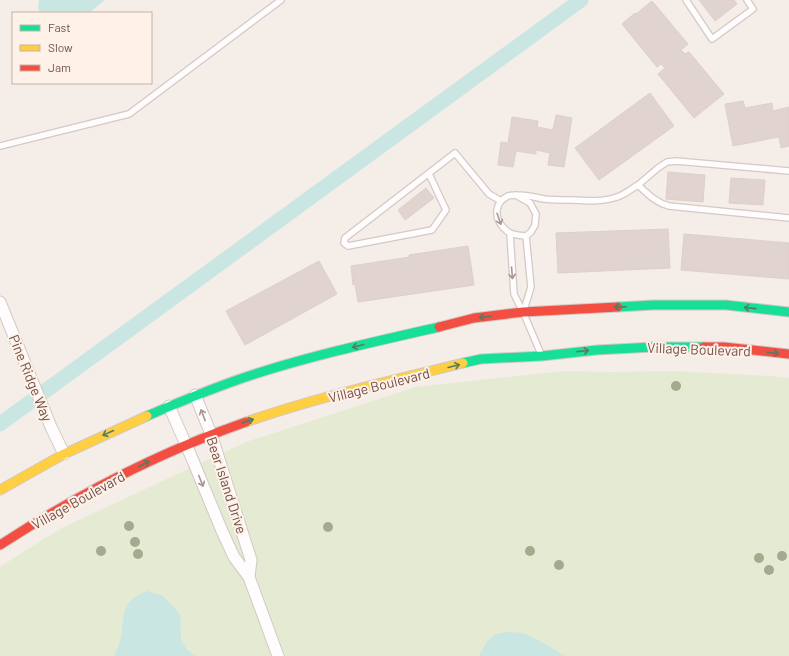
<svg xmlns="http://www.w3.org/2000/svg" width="789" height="656" viewBox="0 0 789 656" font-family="Barlow,sans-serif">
<rect width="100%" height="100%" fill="#f5ede8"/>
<path fill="#e5ead3" d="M563,371L610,372L674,371L770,376L789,378V656H0V567L40,541L66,526L246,442L416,387Z"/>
<path fill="#cae6e3" d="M39,0H105L89,13H40L38,8Z
M148,591L163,596L180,614L181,640L187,650L197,656H114C116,651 119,646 120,641C126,617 118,601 148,591Z
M507,632L523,633L542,642L565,656H479L488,640L496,634Z"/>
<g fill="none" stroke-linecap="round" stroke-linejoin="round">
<path stroke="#cae6e3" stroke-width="15" d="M0,424L581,0"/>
</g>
<path fill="#e1d4d0" stroke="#ddcfca" d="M699,0H734L737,4L715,21Z
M652,1L688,44L681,50L685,54L689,52L724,94L694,118L658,74L665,68L661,64L657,67L622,24L635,13L636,14Z
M650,93L674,126L599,180L575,148Z
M743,101L745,108L772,103L773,111L789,107V146L781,148L779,137L733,146L725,104Z
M556,115L572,118L564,167L548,165L550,153L536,150V154L516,151L513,167L498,165L501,142L508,143L512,117L538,121L537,127L553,130Z
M668,172L705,175L703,202L666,199Z
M731,178L765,180L763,205L729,203Z
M426,188L434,198L405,220L398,210Z
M668,229L670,268L558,273L556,233Z
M684,234L789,243V279L681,270Z
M468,246L474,285L358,302L355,284L353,285L351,266L410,257L409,255Z
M319,261L337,294L245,345L226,311Z"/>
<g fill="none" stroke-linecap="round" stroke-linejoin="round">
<defs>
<path id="lane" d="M686,0L712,39L753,9L747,0
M0,146L129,114L281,0
M429,174L446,210L432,230L348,246L344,243L345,238L455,153L489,194L501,201
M638,185L658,168L667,162L676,161L789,171
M516,195L530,203L536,214L535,225L531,232L526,236C516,235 509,235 502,226C494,216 495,202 508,196C518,193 534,197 544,199C553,200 562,200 572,200C587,201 602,202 617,197C624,195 631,189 638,185C648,194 656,203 669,206L789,218
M510,234L514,294L523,312L541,354
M524,310L531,287L526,236"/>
<path id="street" d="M0,302L51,427L64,454
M195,395L211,434L251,560L249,577
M169,406L191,456L222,531L234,557L249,577L278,656"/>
<path id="fast" d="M618,307L653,305H726L789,312
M463,363L481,359L542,356L597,350L654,347H704
M147,416C184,400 220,385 258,373C318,354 378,341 439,327"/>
<path id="slow" d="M246,422C317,397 391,381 463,363
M0,490L64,454L147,416"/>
<path id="jam" d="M439,327L474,318L523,312L618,307
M704,347H724L789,354
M0,545C77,495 160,452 246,422"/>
</defs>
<use href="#lane" stroke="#d3c9c5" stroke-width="8"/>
<use href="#street" stroke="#d3c9c5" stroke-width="13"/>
<use href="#fast" stroke="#d4c8c4" stroke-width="11"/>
<use href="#slow" stroke="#d4c8c4" stroke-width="11"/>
<use href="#jam" stroke="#d4c8c4" stroke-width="11"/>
<use href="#lane" stroke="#fefcfc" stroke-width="5.5"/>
<use href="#street" stroke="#fefcfc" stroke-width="11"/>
<use href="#fast" stroke="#16e098" stroke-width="9"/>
<use href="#slow" stroke="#ffcf43" stroke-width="9"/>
<use href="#jam" stroke="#f24e42" stroke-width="9"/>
</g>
<g fill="#a1ac8d">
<circle cx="676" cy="386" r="5"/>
<circle cx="129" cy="526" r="5"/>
<circle cx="328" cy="527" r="5"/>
<circle cx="135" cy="542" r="5"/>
<circle cx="101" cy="551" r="5"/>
<circle cx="530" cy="551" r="5"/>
<circle cx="138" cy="554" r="5"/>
<circle cx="782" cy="556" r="5"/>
<circle cx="759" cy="558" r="5"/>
<circle cx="559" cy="565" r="5"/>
<circle cx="769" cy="570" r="5"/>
</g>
<defs><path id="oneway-shaft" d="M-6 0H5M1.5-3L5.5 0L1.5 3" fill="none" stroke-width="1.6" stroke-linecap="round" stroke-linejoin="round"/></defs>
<g stroke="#a99591">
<use href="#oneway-shaft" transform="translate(499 219) rotate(71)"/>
<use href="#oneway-shaft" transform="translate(512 273) rotate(86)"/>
<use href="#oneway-shaft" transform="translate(203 415) rotate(-111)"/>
<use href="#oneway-shaft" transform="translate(201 481) rotate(68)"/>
</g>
<g stroke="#567b61">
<use href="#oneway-shaft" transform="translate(620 307) rotate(178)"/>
<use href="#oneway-shaft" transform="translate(750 308) rotate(-174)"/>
<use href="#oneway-shaft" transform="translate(485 317) rotate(174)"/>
<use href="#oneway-shaft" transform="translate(358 346) rotate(166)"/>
<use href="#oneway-shaft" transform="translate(583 351) rotate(-6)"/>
<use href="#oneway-shaft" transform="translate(773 353) rotate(6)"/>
<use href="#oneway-shaft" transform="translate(454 366) rotate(-14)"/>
<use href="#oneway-shaft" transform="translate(248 421) rotate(-19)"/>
<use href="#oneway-shaft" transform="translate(108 433) rotate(155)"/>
<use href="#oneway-shaft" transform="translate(144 464) rotate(-28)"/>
</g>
<g text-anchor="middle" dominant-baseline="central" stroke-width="4" stroke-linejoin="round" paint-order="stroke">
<g font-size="14" fill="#71504a" stroke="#fef1e7">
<text transform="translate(699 349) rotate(2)">Village Boulevard</text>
<text transform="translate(31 378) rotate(68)">Pine Ridge Way</text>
<text transform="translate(379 385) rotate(-14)">Village Boulevard</text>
<text transform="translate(227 485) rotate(72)">Bear Island Drive</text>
<text transform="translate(78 500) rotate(-29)">Village Boulevard</text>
</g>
</g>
<rect x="12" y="12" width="140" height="72" fill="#fef1e7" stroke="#c6b1a8"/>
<rect x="20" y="25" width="20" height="6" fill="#16e098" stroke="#c6b1a8"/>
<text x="48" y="32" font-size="12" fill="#71504a">Fast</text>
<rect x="20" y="45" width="20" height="6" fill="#ffcf43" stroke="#c6b1a8"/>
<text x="48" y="52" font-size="12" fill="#71504a">Slow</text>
<rect x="20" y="65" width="20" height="6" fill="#f24e42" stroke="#c6b1a8"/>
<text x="48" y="72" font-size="12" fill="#71504a">Jam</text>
</svg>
